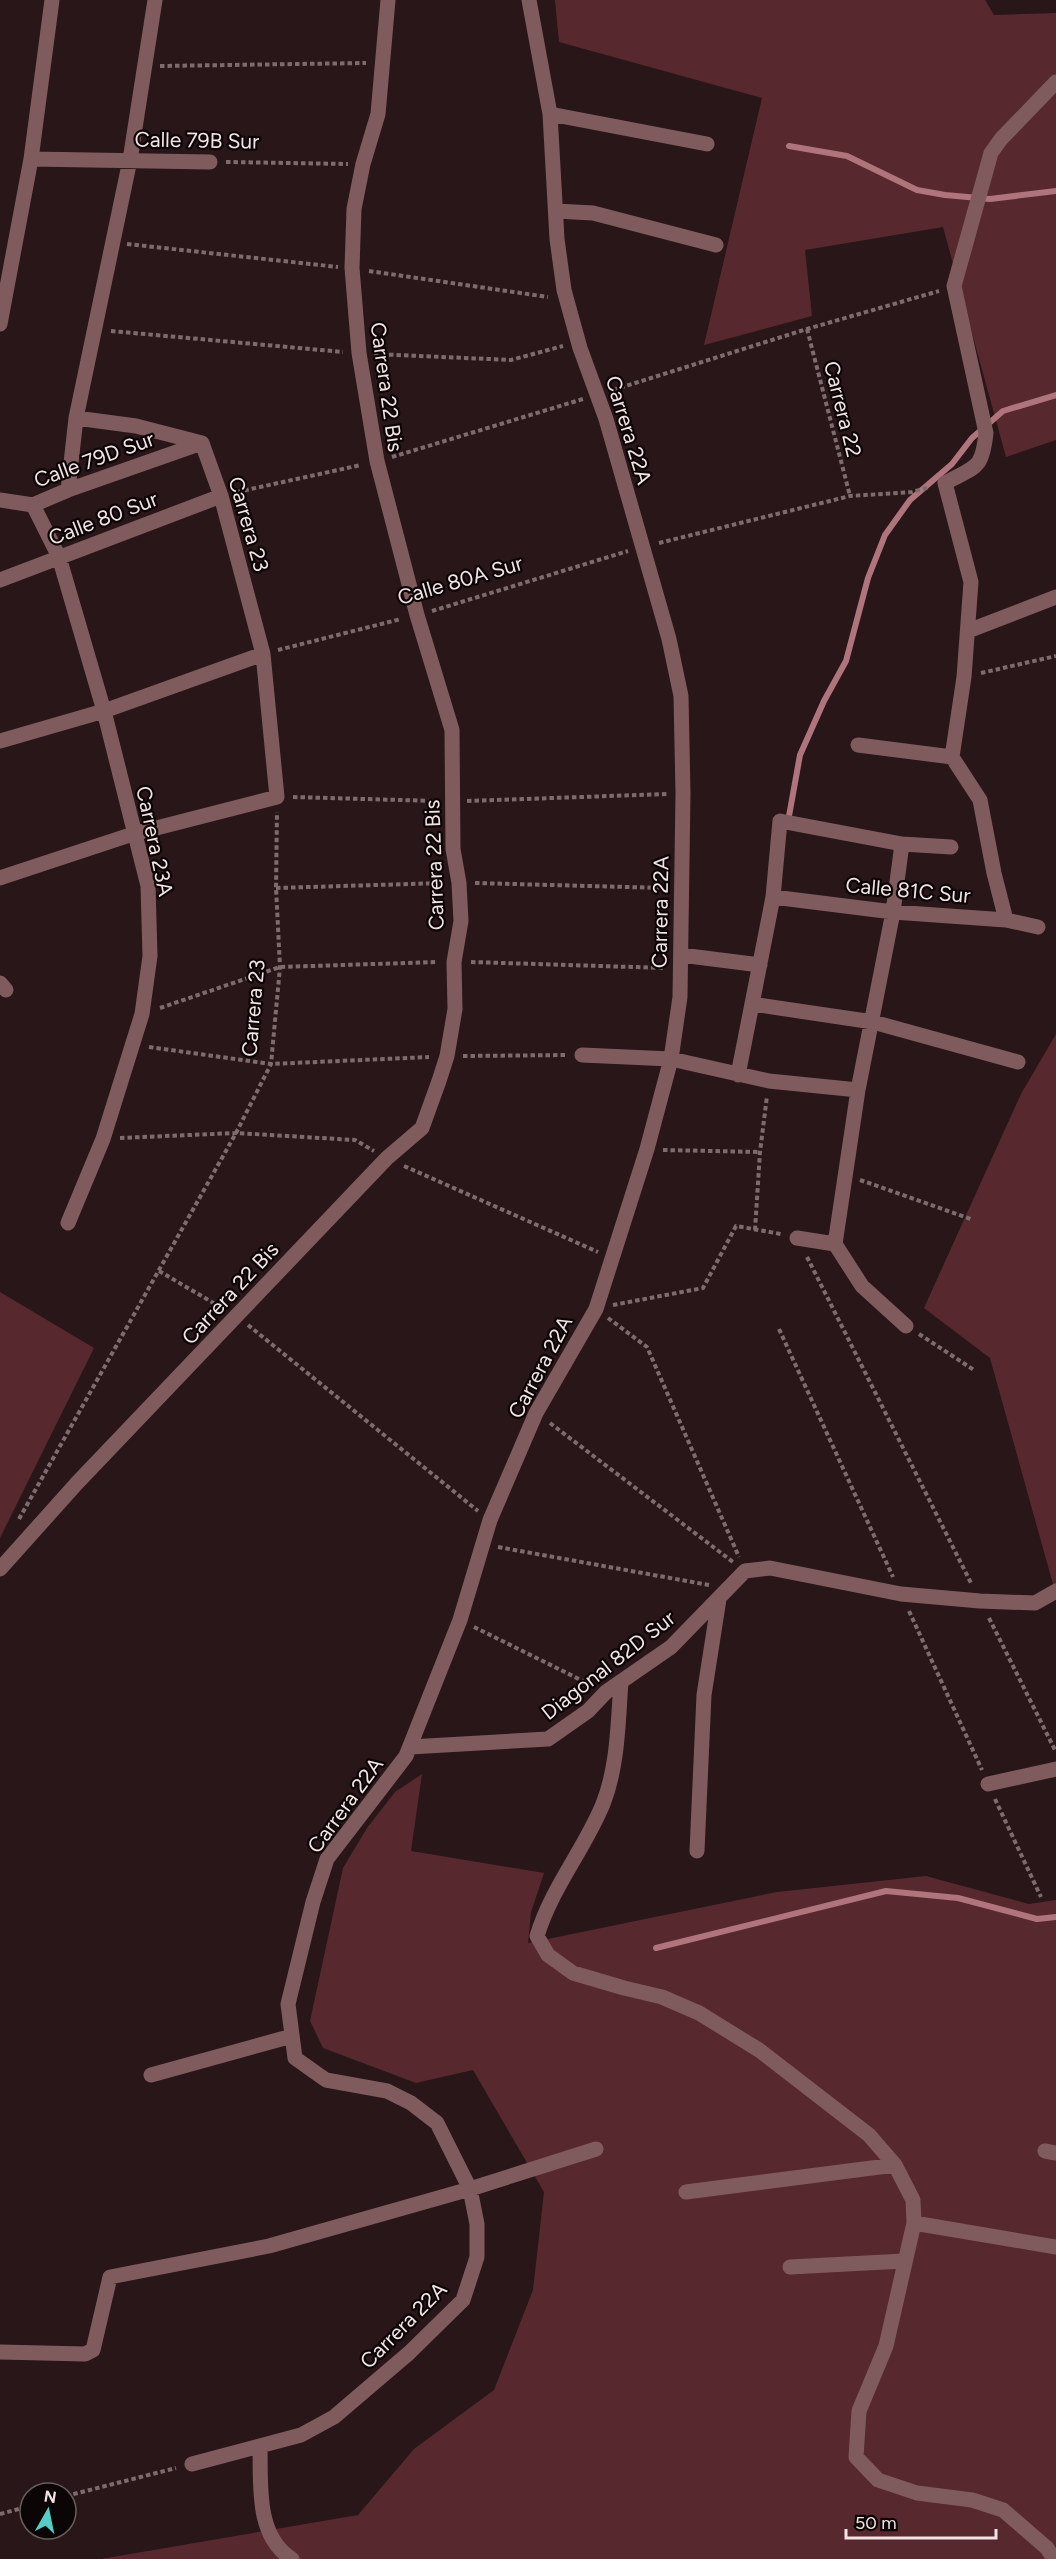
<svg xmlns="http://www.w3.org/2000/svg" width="1056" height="2559" viewBox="0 0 1056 2559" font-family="Figtree,sans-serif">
<rect width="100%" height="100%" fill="#291618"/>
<path fill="#57292e" d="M555,0H985L994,15L1056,13V440L1006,457L943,227L805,250L812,316L704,345L762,98L559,42Z
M1056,1034V1595L990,1358L924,1308L1021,1094Z
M0,1292L94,1348L0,1538Z
M422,1774L411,1851L544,1873L531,1912L528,1943L777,1892L926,1876L1029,1904L1056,1900V2559H101L358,2515L414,2449L494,2390L533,2290L544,2192L473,2070L416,2083L323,2048L310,2021L343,1868L367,1828L395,1792Z"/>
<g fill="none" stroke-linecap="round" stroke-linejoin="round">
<path stroke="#b0757c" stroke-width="6" d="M789,146L847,156L917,190L945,195L990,199L1056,191
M789,816L800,755L824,701L846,661L868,578L885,535L910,500L952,464L972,438L1003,411L1056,395
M656,1948L886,1891L958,1898L1037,1919L1056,1917"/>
<path stroke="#7d6c6e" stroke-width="4" stroke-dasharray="4.5 3" stroke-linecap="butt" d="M160,66L366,63
M226,162L348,164
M127,244L338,267
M369,271L548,297
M807,329L850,496
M111,331L343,352
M374,354L511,360L563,346
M613,390L807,329L939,291
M392,457L583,399
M237,492L361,465
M659,543L850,496L912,492L930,487
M432,611L628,551
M278,650L401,619
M981,673L1056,656
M293,797L436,801
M467,801L667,794
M475,883L665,888
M276,888L443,883
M471,962L665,968
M160,1008L280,967L437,962
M149,1047L271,1064L429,1057
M463,1056L567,1055
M120,1138L236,1133L355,1140L374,1151
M663,1150L760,1152
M404,1166L598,1252
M860,1180L971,1219
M755,1230L760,1152L767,1096
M807,1257L972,1585
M159,1271L222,1308
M613,1305L703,1288L736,1226L781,1234
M608,1318L647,1347L739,1557
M248,1325L478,1511
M779,1329L893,1577
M919,1334L974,1370
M550,1423L733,1562
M19,1519L236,1133L271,1064L280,967L276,888L277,812
M498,1547L709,1585
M909,1611L982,1770
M989,1618L1056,1752
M474,1627L591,1685
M995,1799L1041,1897
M66,2496L176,2468
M0,2514L30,2506"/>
<path stroke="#805b5e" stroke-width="15" d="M550,114L707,144
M31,159L210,162
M556,211L593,213L716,245
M0,324L31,159L52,0
M76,418L136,426L202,443
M68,490L76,418L130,160L155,0
M0,500L33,505L68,490L202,443
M33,505L59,557L104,711L148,886L150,956L142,1014L103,1139L68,1223
M0,580L221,496
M968,631L1056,597
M0,741L104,711L263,654
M858,745L952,757L980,800L994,873L1006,920
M952,757L964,677L971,582L945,483C976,466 982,470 986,433L954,286L991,153L1001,139L1056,82
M0,878L133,834L277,797L263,654L221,496L202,443
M773,897L893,912L1006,920L1038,927
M681,955L760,965
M0,983L6,990
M752,1004L873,1022L1018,1062
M582,1055L671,1059L769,1081L858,1090
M738,1075L773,897L780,821L902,844L951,847
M797,1238L835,1244L858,1090L893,912L902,844
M835,1244L862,1286L906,1326
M0,1569L77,1483L387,1158L422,1128L439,1081L447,1056L455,1009L454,962L461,921L459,883L453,849L452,730L417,615L377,461L359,353L352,268L354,209L363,164L378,114L388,0
M621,1682C618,1722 618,1766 603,1804C584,1850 552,1887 537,1936L548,1955L573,1973L624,1988L662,1997L699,2013L759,2050L869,2135L895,2165L913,2200L914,2223L886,2346L859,2411L856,2457L878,2480L917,2493L972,2500L1003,2510L1047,2548L1054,2559
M410,1747L548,1739L588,1711L606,1692L671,1647L745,1571L770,1568L901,1594L980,1601L1035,1603L1056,1591
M988,1784L1056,1769
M697,1851L704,1695L719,1599
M151,2075L292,2036
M1045,2151L1056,2153
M686,2192L895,2165
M914,2223L1056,2247
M790,2267L904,2261
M0,2352L85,2354L93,2350L110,2277L269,2246L470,2189L596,2149
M260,2446C261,2483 255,2536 292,2559
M192,2464L301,2435L334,2417L409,2353L463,2300L477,2257V2224L470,2189L437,2123L411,2103L387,2091L326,2080L295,2058L288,2004L313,1902L327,1859L406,1756L460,1620L490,1520L536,1413L596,1309L647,1149L671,1059L680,997L683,793L681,696L669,639L606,419L580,348L564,290L557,239L550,114L529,0"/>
</g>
<g text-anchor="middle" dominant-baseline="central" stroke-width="4.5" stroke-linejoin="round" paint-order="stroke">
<g font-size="21" fill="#f2e4e5" stroke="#0c0505">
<text transform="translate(197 140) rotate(1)">Calle 79B Sur</text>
<text transform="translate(387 387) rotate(82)">Carrera 22 Bis</text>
<text transform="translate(843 409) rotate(76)">Carrera 22</text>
<text transform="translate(629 430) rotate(73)">Carrera 22A</text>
<text transform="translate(94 459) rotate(-20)">Calle 79D Sur</text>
<text transform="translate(103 518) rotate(-21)">Calle 80 Sur</text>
<text transform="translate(249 524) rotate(74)">Carrera 23</text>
<text transform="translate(460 580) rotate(-16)">Calle 80A Sur</text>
<text transform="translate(155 841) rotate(78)">Carrera 23A</text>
<text transform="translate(434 865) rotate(-92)">Carrera 22 Bis</text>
<text transform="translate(908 890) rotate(5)">Calle 81C Sur</text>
<text transform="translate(660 912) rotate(-89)">Carrera 22A</text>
<text transform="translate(253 1008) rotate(-85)">Carrera 23</text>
<text transform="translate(230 1293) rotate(-47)">Carrera 22 Bis</text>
<text transform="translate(540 1367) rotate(-62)">Carrera 22A</text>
<text transform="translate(608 1665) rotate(-38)">Diagonal 82D Sur</text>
<text transform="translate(345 1805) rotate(-54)">Carrera 22A</text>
<text transform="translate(403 2325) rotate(-45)">Carrera 22A</text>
</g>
</g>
<g transform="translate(48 2511) rotate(9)"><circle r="28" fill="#0c0505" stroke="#685e5f" stroke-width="1.5"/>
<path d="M0-4.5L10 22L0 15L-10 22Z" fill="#54cdc7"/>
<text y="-9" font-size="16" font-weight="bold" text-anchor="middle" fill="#f2e4e5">N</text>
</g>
<path d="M846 2529v9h150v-9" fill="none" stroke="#f2e4e5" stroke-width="3"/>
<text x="855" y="2529" font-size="18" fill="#f2e4e5" stroke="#0c0505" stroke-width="4.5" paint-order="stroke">50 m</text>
</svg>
